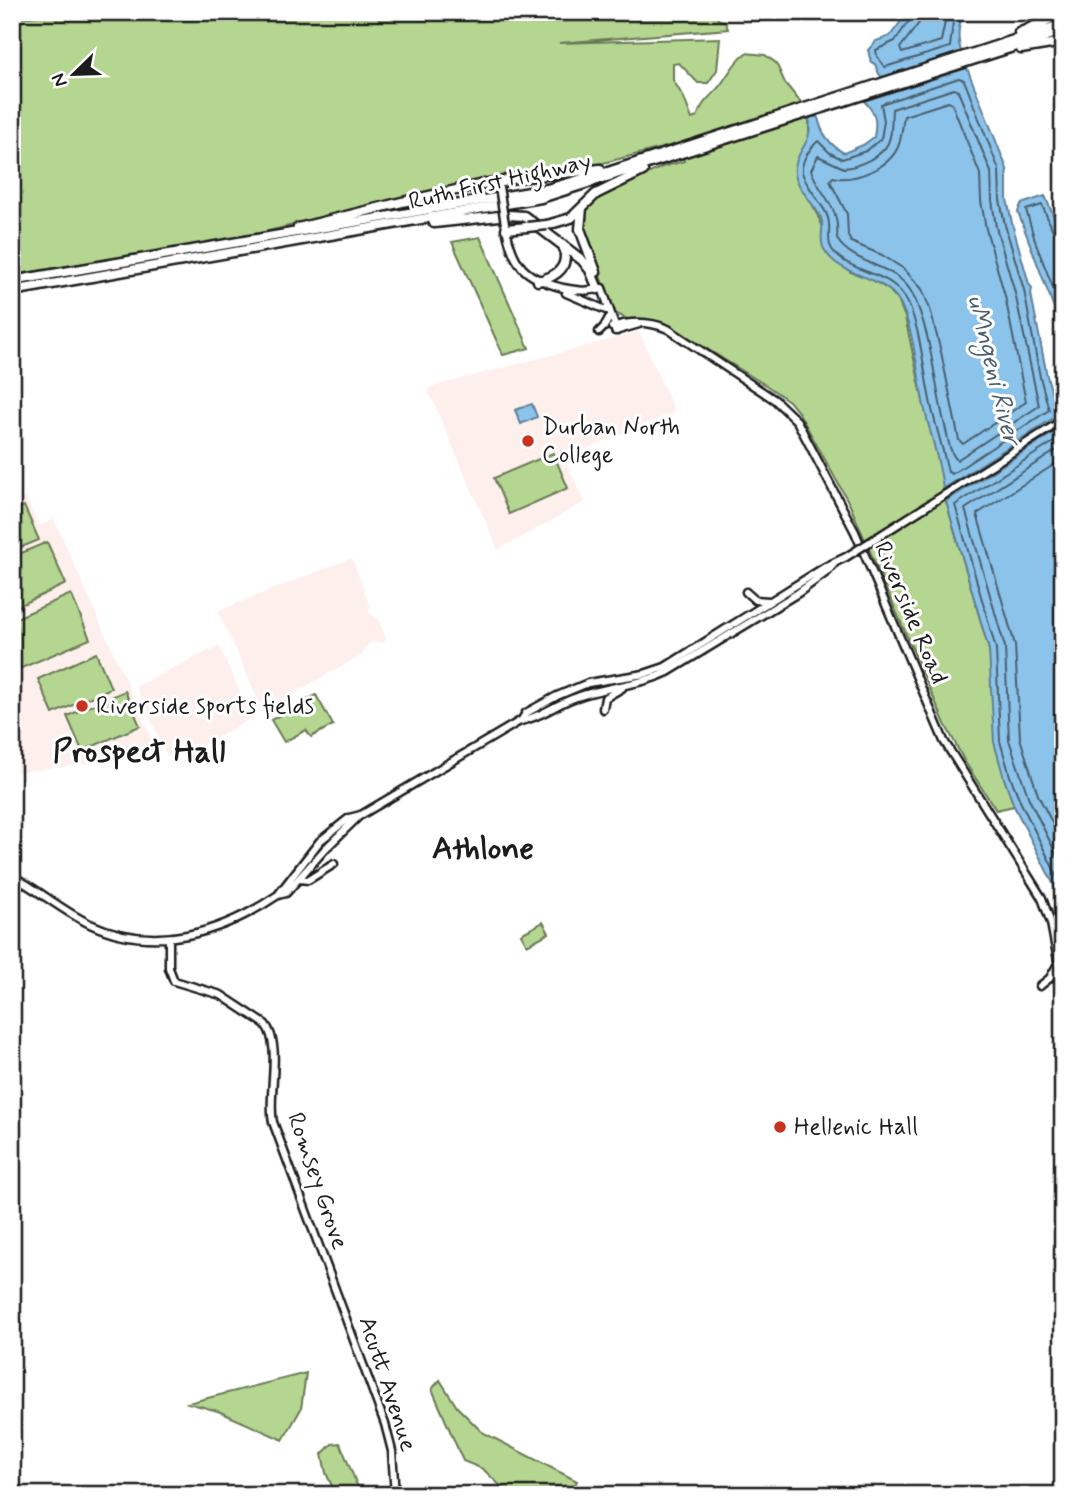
<svg xmlns="http://www.w3.org/2000/svg" width="1075" height="1507" viewBox="0 0 1075 1507" font-family="Mynerve,sans-serif">
<rect width="100%" height="100%" fill="#fff"/>
<filter id="ink" filterUnits="userSpaceOnUse"><feTurbulence type="fractalNoise" baseFrequency=".0143" numOctaves="2"/><feDisplacementMap in="SourceGraphic" scale="14" xChannelSelector="R" yChannelSelector="G"/><feConvolveMatrix kernelMatrix="1 2 1 2 8 2 1 2 1" color-interpolation-filters="sRGB"/></filter>
<g filter="url(#ink)">
<path fill="#fdefec" d="M639,332L675,412L564,458L585,502L498,550L429,392L431,387Z
M26,498L39,526L54,519L159,755L12,773V504Z
M352,558L370,606L369,612L378,619L386,638L385,642H372L365,647L363,655L263,710L218,611Z
M219,646L252,718L195,750L167,756L136,686Z"/>
<path fill="#b5d690" stroke="#687956" stroke-width="2" d="M88,12H682L689,19L714,12L719,20L725,21L728,29L559,43L720,38L717,70L708,83H698L679,63L673,64V80L684,98L692,119L697,117C703,98 714,96 724,80C732,69 735,61 746,53L765,55L776,63L785,83L802,104L809,117V140L795,166L823,227L850,272L869,278L889,290L898,300L905,317L924,405L941,471L946,501L989,650L1004,778L1014,806L996,810L965,762L945,724L849,503L799,413L789,401L767,386L670,326L651,321L629,320L615,313L608,299L583,226L587,208L594,200L662,167L684,161L678,144L595,165L498,176L226,241L12,275V18Z
M480,237L529,348L503,355L452,242Z
M553,453L568,488L509,514L494,478Z
M24,506L39,540L12,551V511Z
M47,542L66,584L12,609V557Z
M71,594L90,639L12,672V620Z
M96,653L111,688L53,714L38,679Z
M125,691L140,726L82,751L67,716Z
M316,695L333,725L311,737L306,730L284,742L271,720Z
M543,922L549,933L527,945L521,934Z
M306,1373L301,1409L283,1440L218,1411L188,1403Z
M440,1380L457,1407L482,1432L577,1481L570,1495H510L483,1469L463,1461L432,1389Z
M340,1443L361,1495H336L326,1473L322,1454L332,1444Z"/>
<path fill="#8cc3ea" stroke="#5f8098" stroke-width="2" d="M908,12H965C957,25 957,38 961,52L882,77L879,74L875,64L871,62L868,50L876,41L890,36Z
M967,68L1007,169V199L1012,223L1029,284L1032,288L1031,294L1047,376L1058,415L943,489C940,461 930,434 924,406C918,379 913,320 897,298C878,273 840,278 824,249C818,239 825,229 821,218C814,203 792,184 795,167C799,145 813,145 809,117H818C821,133 830,145 844,153L863,145L874,137C877,121 876,113 864,101Z
M1045,196L1063,238V332L1018,212L1021,204Z
M532,404L537,417L521,424L515,410Z
M1061,428L1063,432V909L1059,895L1014,806L1004,778L994,742L989,650L946,501Z"/>
<g fill="none" stroke-linecap="round" stroke-linejoin="round">
<path stroke="#495f6e" stroke-width="2" d="M912,12L911,18L895,41L876,50L877,56L885,67L950,47L953,22L956,12
M921,12L919,23L900,48L902,53L941,41L947,12
M959,78L964,80L999,170L1000,200L1005,225L1024,290L1040,377L1049,410L952,474L948,472C943,449 936,427 931,405C924,375 920,320 904,296C889,273 860,274 840,258C821,243 834,232 827,215C822,203 800,179 802,168C803,158 811,147 818,141L830,153L842,159L866,151L881,139L884,121L881,104Z
M954,89L958,91L991,172L992,200L996,227L1015,293L1039,406L957,460C949,452 948,437 945,426C934,383 932,335 913,295C898,263 854,267 837,239C840,204 822,199 811,170L818,156L844,168C857,167 882,157 888,143C893,132 891,120 892,109Z
M948,102L952,104L980,174L981,201L986,229L1005,296L1026,402L963,444L959,440L941,352L930,309L922,289L904,269L882,255L851,242L848,236L847,214L830,181L833,177C853,182 887,169 897,149C902,140 902,127 904,116Z
M1063,237L1054,233L1042,205L1026,210L1036,244L1063,313
M1063,436L955,505L996,649L1000,741L1010,776L1021,803L1063,888
M1063,446L965,509L1005,647L1009,740L1029,799L1063,868
M1063,459L977,514L1015,645L1020,738L1038,795L1063,844"/>
<defs>
<path id="secondary" d="M506,228C513,266 525,278 563,288C577,291 588,292 602,288L617,331
M566,293L606,310
M612,327C631,321 649,321 668,329L775,400L797,421L855,532L944,741L1042,898L1051,923L1063,987
M615,331L639,324
M599,332L604,327L609,318
M746,592L755,600L769,601
M603,709L605,698L622,688
M521,721L526,713L557,696L588,683L644,674L665,667L825,567L846,557
M12,876C39,890 62,911 90,924C155,954 222,933 278,895L286,893L325,849L360,815
M299,879L308,880L334,864
M278,895L320,841L349,818L361,815L520,721C540,718 557,703 577,697C607,686 638,686 668,672L798,593L828,571L834,564
M169,938V968L174,981L221,995L265,1024C283,1046 267,1095 273,1122L385,1424L392,1451L395,1495
M1040,986L1050,978L1058,964"/>
<path id="highway" d="M1019,33L1063,13
M1021,49L1063,42
M582,208L580,229L596,272
M434,223L509,215L524,216L582,260L590,270L598,289
M547,225L571,218L596,194L643,171
M298,228L402,202L488,183L498,184L509,179L600,169
M506,229L527,227
M12,281L547,189L611,171L1063,24
M538,281C558,276 570,267 563,245
M12,291L541,198L1063,31"/>
</defs>
<use href="#secondary" stroke="#1c1c1c" stroke-width="11"/>
<use href="#highway" stroke="#1c1c1c" stroke-width="13"/>
<use href="#secondary" stroke="#fff" stroke-width="6"/>
<use href="#highway" stroke="#fff" stroke-width="8"/>
<defs>
<path id="secondary-bridge" d="M499,187L505,224
M846,557L1063,420"/>
<path id="highway-bridge" d="M527,227L547,225"/>
</defs>
<use href="#secondary-bridge" stroke="#1c1c1c" stroke-width="11" stroke-linecap="butt"/>
<use href="#highway-bridge" stroke="#1c1c1c" stroke-width="13" stroke-linecap="butt"/>
<use href="#secondary-bridge" stroke="#fff" stroke-width="6"/>
<use href="#highway-bridge" stroke="#fff" stroke-width="8"/>
</g>
</g>
<g fill="#c8321e" stroke="#fff" stroke-width="2.5">
<circle cx="528" cy="441" r="7"/>
<circle cx="82" cy="706" r="7"/>
<circle cx="780" cy="1127" r="7"/>
</g>
<g text-anchor="middle" dominant-baseline="central" stroke-width="6" stroke-linejoin="round" paint-order="stroke">
<g font-size="24" fill="#1c1c1c" stroke="#fff">
<text transform="translate(500 182) rotate(-13)">Ruth First Highway</text>
<text transform="translate(910 613) rotate(67)">Riverside Road</text>
<text transform="translate(317 1181) rotate(71)">Romsey Grove</text>
<text transform="translate(387 1384) rotate(72)">Acutt Avenue</text>
</g>
<g font-size="24" fill="#1c1c1c" stroke="#fff" text-anchor="start">
<text x="542" y="427">Durban North<tspan x="542" dy="28">College</tspan></text>
<text x="96" y="706">Riverside sports fields</text>
<text x="794" y="1127">Hellenic Hall</text>
</g>
<g font-size="26" font-style="italic" fill="#495f6e" stroke="#fff">
<text transform="translate(993 370) rotate(76)">uMngeni River</text>
</g>
<g font-size="32" font-weight="bold" fill="#1c1c1c" stroke="#fff">
<text x="139" y="752">Prospect Hall</text>
<text x="483" y="849">Athlone</text>
</g>
</g>
<rect width="1075" height="1507" fill="none" stroke="#fff" stroke-width="42"/>
<rect x="21" y="21" width="1033" height="1465" fill="none" stroke="#1c1c1c" stroke-width="2.5" filter="url(#ink)"/>
<g transform="translate(74 74) rotate(247)" stroke="#ffffff" stroke-width="5" paint-order="stroke">
<path d="M0-5L12 26L0 18L-12 26Z" fill="#1c1c1c"/>
<text y="-10" font-size="19" font-weight="bold" text-anchor="middle" fill="#1c1c1c">N</text>
</g>
</svg>
